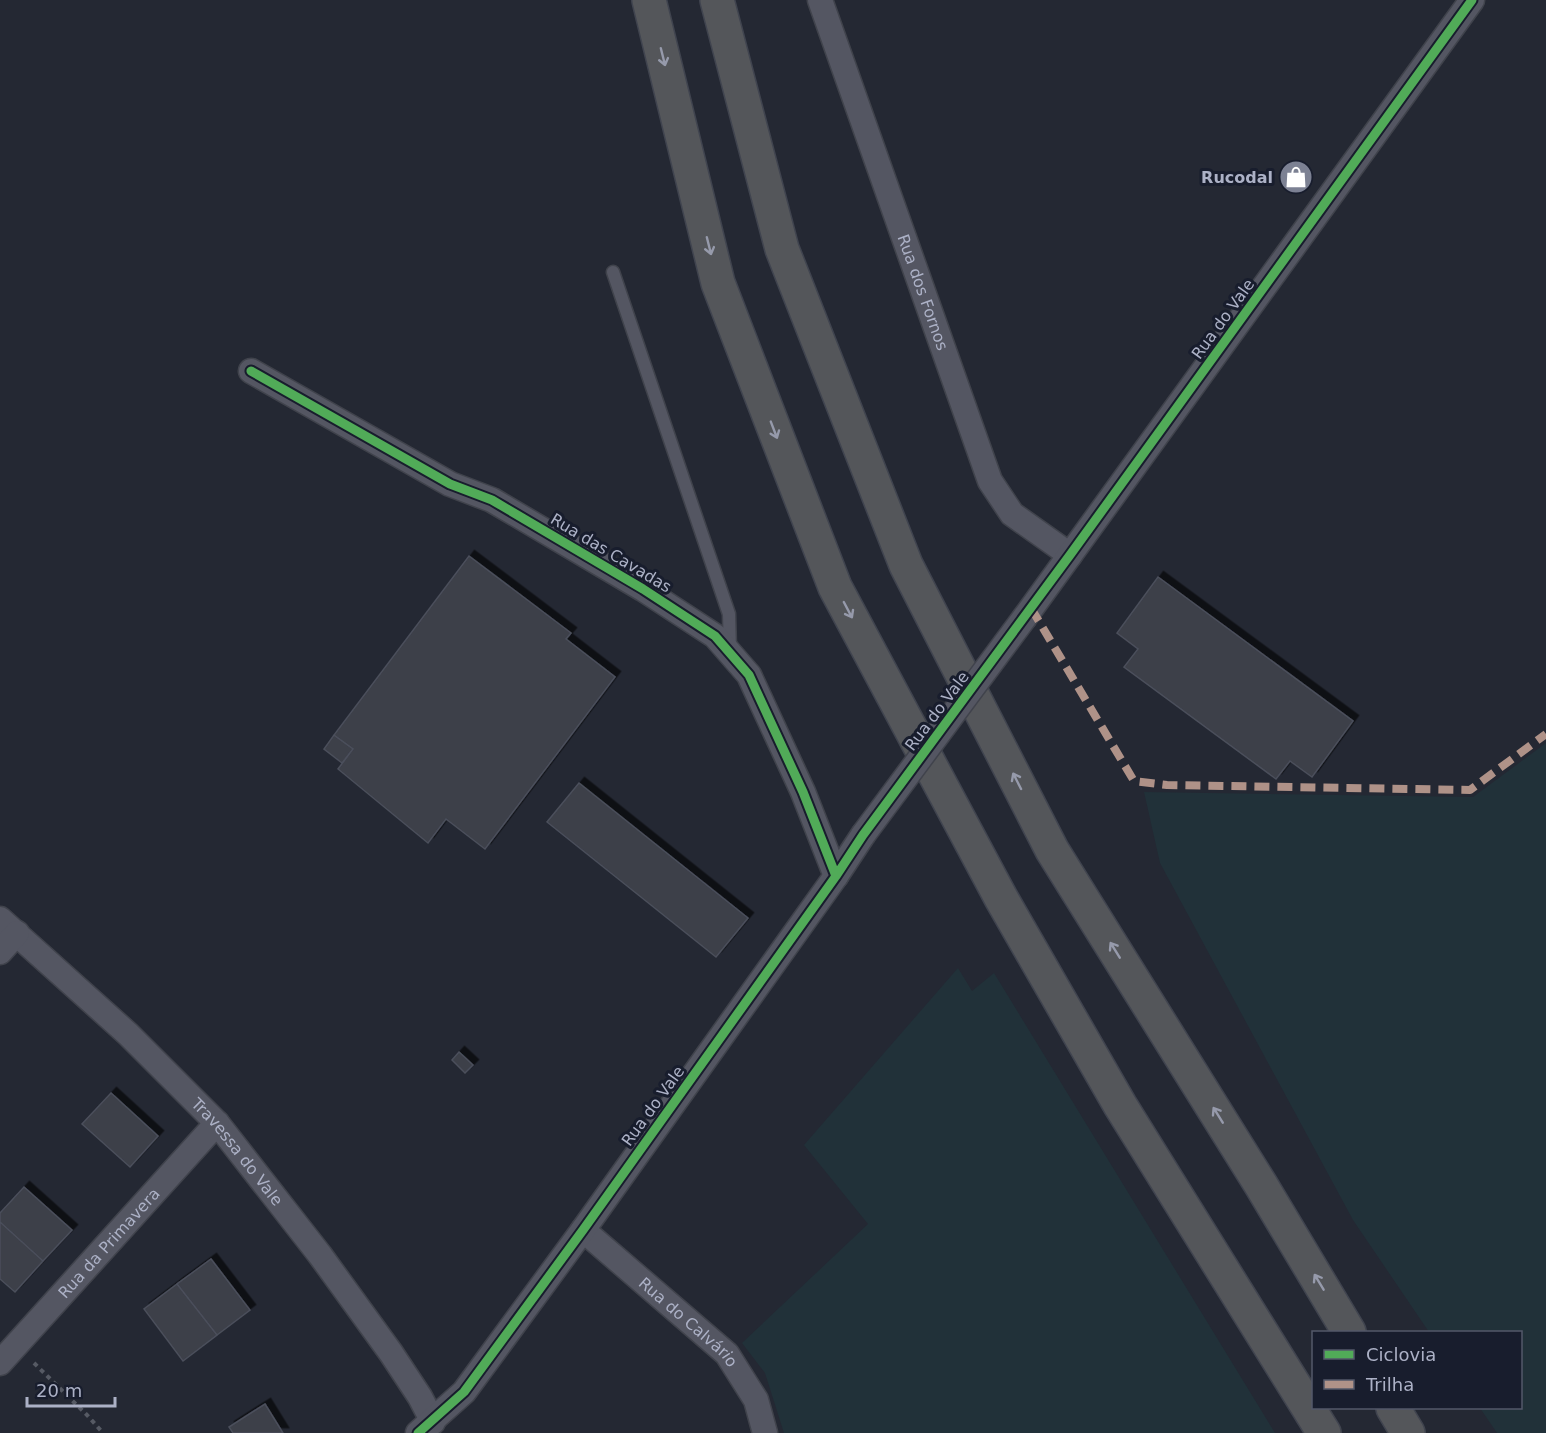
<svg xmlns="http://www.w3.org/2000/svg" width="1546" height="1433" viewBox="0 0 1546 1433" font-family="'DejaVu Sans',sans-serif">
<defs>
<filter id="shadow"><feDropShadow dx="5.5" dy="-5.5" stdDeviation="0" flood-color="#0009"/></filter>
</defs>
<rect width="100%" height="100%" fill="#242833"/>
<path fill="#213139" d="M1546,743V1433H1497L1480,1408H1520V1332H1429L1353,1220L1160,863L1144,792L1473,797Z
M958,968L972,991L994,973L1275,1433H784L765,1373L742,1343L868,1224L804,1145Z"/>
<path fill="#3c3f49" stroke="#4b4f5b" stroke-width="1.5" filter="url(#shadow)" d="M469,556L571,633L566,639L615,677L485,849L446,819L428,843L338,769L353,749L334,735Z
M1158,577L1353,721L1312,777L1290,761L1276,779L1124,667L1138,649L1117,633Z
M334,735L353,749L342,763L324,749Z
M579,783L748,918L716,957L547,822Z
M459,1052L473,1065L465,1073L452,1060Z
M111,1093L158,1136L130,1167L82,1124Z
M24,1187L72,1230L43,1261L0,1222V1213Z
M0,1222L43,1261L15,1292L0,1279Z
M211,1259L250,1310L217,1335L177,1284Z
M177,1284L217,1335L183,1361L144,1309Z
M265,1404L283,1433H233L229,1427Z"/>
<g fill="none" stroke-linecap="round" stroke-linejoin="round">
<defs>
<path id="service" d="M613,272L729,614L730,650"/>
<g id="minor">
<path id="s1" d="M820,0L990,481L1012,514L1070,555"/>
<path d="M251,371L450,484L492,500L643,589L715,636L749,675L803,792L836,876"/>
<path d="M1025,617L1472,0"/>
<path id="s2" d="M0,919L128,1034L217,1123L320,1255L391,1353L420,1397L433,1422"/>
<path d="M0,952L17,933"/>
<path id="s3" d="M583,1230L727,1354L756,1400L765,1433"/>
<path id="s4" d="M0,1363L217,1123"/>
<path d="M418,1433L464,1392L583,1230L836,876L863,835"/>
</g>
<path id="motorway" d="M649,0L718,283L835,587L1001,898L1120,1105L1324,1433
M717,0L782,249L906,565L1052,850L1261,1185L1349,1332
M1393,1408L1408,1433"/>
</defs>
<use href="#service" stroke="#40434c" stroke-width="15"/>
<use href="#minor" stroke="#40434c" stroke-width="27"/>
<use href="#motorway" stroke="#40444f" stroke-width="36"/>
<path stroke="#565a64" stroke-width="4" stroke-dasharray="4.5 4.5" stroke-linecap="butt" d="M34,1363L87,1415L103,1433"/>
<use href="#service" stroke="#545662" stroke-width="12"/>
<use href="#minor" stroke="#545662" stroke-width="24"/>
<use href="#motorway" stroke="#54565a" stroke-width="33"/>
<defs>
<path id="minor-bridge" d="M863,835L1025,617"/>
</defs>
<use href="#minor-bridge" stroke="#40434c" stroke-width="27" stroke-linecap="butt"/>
<use href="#minor-bridge" stroke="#545662" stroke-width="24"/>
<path stroke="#af9288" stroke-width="8" stroke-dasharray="15 8" stroke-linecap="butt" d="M1031,608L1134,781L1167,785L1470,790L1546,734"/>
<defs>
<path id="cycleway" d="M251,371L450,484L492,500L643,589L715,636L749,675L803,792L836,876
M418,1433L464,1392L583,1230L836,876L863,835L1070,555L1472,0"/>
</defs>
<use href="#cycleway" stroke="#181d2d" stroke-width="13"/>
<use href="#cycleway" stroke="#51ab58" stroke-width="9"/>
</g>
<defs><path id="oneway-shaft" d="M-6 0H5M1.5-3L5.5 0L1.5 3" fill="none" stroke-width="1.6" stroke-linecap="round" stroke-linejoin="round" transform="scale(1.5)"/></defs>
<g stroke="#969aab">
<use href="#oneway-shaft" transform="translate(663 57) rotate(76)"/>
<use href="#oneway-shaft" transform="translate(709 246) rotate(76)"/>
<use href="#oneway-shaft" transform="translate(774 430) rotate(69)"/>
<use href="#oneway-shaft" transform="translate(848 610) rotate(62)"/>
<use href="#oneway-shaft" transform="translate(1017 781) rotate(-117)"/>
<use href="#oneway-shaft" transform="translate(1115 950) rotate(-122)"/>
<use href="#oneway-shaft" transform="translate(1218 1115) rotate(-122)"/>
<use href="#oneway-shaft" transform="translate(1319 1282) rotate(-121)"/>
</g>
<defs>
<symbol id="shop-disc" viewBox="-11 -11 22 22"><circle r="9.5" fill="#7c8193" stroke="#181d2d"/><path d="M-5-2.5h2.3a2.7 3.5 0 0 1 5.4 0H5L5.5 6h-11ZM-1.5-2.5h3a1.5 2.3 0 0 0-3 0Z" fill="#fff"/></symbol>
</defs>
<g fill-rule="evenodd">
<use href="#shop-disc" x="1277" y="158" width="38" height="38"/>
</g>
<g text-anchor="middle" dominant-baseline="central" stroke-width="6" stroke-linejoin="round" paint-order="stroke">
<g font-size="16" font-weight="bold" fill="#acb1c6" stroke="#181d2d" text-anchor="end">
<text x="1273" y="177">Rucodal</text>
</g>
<g font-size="16" fill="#acb1c6" stroke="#181d2d">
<text stroke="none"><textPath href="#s1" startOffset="310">Rua dos Fornos</textPath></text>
<text transform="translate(1223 319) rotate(-54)">Rua do Vale</text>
<text transform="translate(611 553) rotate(31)">Rua das Cavadas</text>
<text transform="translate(937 711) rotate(-53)">Rua do Vale</text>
<text transform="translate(653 1106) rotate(-54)">Rua do Vale</text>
<text stroke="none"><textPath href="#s2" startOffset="333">Travessa do Vale</textPath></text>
<text stroke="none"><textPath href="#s4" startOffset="162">Rua da Primavera</textPath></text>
<text stroke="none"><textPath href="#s3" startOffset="140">Rua do Calvário</textPath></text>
</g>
</g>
<rect x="1312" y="1331" width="210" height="78" fill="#181d2d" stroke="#53586a" stroke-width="1.5"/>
<rect x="1324" y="1350" width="30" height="9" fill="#51ab58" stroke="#53586a" stroke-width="1.5"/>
<text x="1366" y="1361" font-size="18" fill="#acb1c6">Ciclovia</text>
<rect x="1324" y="1380" width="30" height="9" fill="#af9288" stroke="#53586a" stroke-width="1.5"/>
<text x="1366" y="1391" font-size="18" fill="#acb1c6">Trilha</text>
<path d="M27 1397v9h88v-9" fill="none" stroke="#acb1c6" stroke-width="3"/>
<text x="36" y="1397" font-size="18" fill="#acb1c6" stroke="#181d2d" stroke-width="4.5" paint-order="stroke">20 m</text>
</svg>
